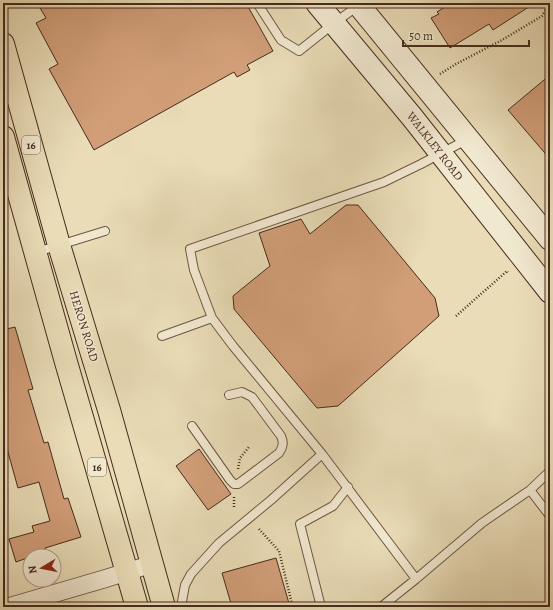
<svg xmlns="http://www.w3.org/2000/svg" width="553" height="610" viewBox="0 0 553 610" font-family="Alegreya,serif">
<rect width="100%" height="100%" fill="#e9dcb7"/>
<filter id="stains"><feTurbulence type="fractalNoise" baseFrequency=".005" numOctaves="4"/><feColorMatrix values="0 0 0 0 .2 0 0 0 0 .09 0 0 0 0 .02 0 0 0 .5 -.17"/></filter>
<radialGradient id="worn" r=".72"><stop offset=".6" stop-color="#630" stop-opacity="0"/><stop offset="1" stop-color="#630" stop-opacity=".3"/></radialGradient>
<path fill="#d19e78" stroke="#462b1d" d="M37,3H246L273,51L247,65L250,70L237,77L234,72L94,150L49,69L58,64L36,23L46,18Z
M451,3H535L493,30L489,24L450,48L431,18L439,14L437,12Z
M550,75V159L508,110Z
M346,205H358L435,298L439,316L338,406L317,408L234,309L233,296L270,266L259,233L301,219L310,234Z
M15,327L33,389L28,390L44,443L48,442L64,499L68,498L81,537L45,548L47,553L30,556V557L16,562L9,539L34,532L32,526L50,521L39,482L18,488L6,445H3V330Z
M199,449L231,494L208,510L176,466Z
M276,558L290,607H232L222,573Z"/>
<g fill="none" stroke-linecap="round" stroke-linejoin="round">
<defs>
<path id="service" d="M257,3L281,40L299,51L333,24L359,5
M37,252L105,231
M162,336L212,318
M192,426L230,480L234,484H238L279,453C283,447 284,443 281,436L252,397L242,392L229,395
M322,454L233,346L212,318L194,270L190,249L384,182L421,164L468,139
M530,490L550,516
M181,607L185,585L191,574L219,543L271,500L322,454L416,579L482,523L530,490L550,471
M321,607L300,524L333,506L348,487
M381,607L416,579"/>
<path id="minor" d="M8,607L104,579L152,564"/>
<path id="secondary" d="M317,3L412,117L550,292
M357,3L550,239"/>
<path id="primary" d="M3,44L59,245L109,410L164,607
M3,137L66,362L137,607"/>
</defs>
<use href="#service" stroke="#6f5744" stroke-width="10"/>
<use href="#minor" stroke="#6f5744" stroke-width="19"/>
<use href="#secondary" stroke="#462b1d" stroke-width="24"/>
<use href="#primary" stroke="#462b1d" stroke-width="24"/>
<path stroke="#462b1d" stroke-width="2.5" stroke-dasharray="1 2" stroke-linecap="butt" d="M384,7L389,3
M440,74L456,64L502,40L542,16L550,3
M456,316L507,271L508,272
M238,469L240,458L249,447
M234,507V495
M259,529L279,551L292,604L305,606"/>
<use href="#service" stroke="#f1e8d0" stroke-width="8"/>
<use href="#minor" stroke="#f1e8d0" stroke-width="17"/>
<use href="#secondary" stroke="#f1e8d0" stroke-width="22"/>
<use href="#primary" stroke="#e9dcb7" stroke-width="22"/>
</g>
<g text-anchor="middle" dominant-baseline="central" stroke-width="3" stroke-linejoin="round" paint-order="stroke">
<g fill="#f1e8d0" stroke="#796453" stroke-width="1">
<rect x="22" y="136" width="18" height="18" rx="3"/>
<rect x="88" y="458" width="18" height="18" rx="3"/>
</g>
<g font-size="11" font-weight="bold" fill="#462b1d">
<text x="31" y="145">16</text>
<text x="97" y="467">16</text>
</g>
<g font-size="12" fill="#462b1d" stroke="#f1e8d0">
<text transform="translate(435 146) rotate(52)">WALKLEY ROAD</text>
<text transform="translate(84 326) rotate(73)">HERON ROAD</text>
</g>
</g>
<rect width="553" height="610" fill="none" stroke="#e9dcb7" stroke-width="16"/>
<rect x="4" y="4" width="545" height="602" fill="none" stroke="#462b1d" stroke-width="2"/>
<rect x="8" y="8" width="537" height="594" fill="none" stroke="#462b1d"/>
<g transform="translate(42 568) rotate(260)"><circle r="19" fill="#f1e8d0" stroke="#ad9c88"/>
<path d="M0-3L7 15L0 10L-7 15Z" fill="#8f2418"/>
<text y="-6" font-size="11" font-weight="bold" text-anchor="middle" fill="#462b1d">N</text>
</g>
<path d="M403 40v6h126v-6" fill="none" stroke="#462b1d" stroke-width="2"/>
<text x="409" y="40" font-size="12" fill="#462b1d" stroke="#f1e8d0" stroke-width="3" paint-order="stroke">50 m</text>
<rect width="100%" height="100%" filter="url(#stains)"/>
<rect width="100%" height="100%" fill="url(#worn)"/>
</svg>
